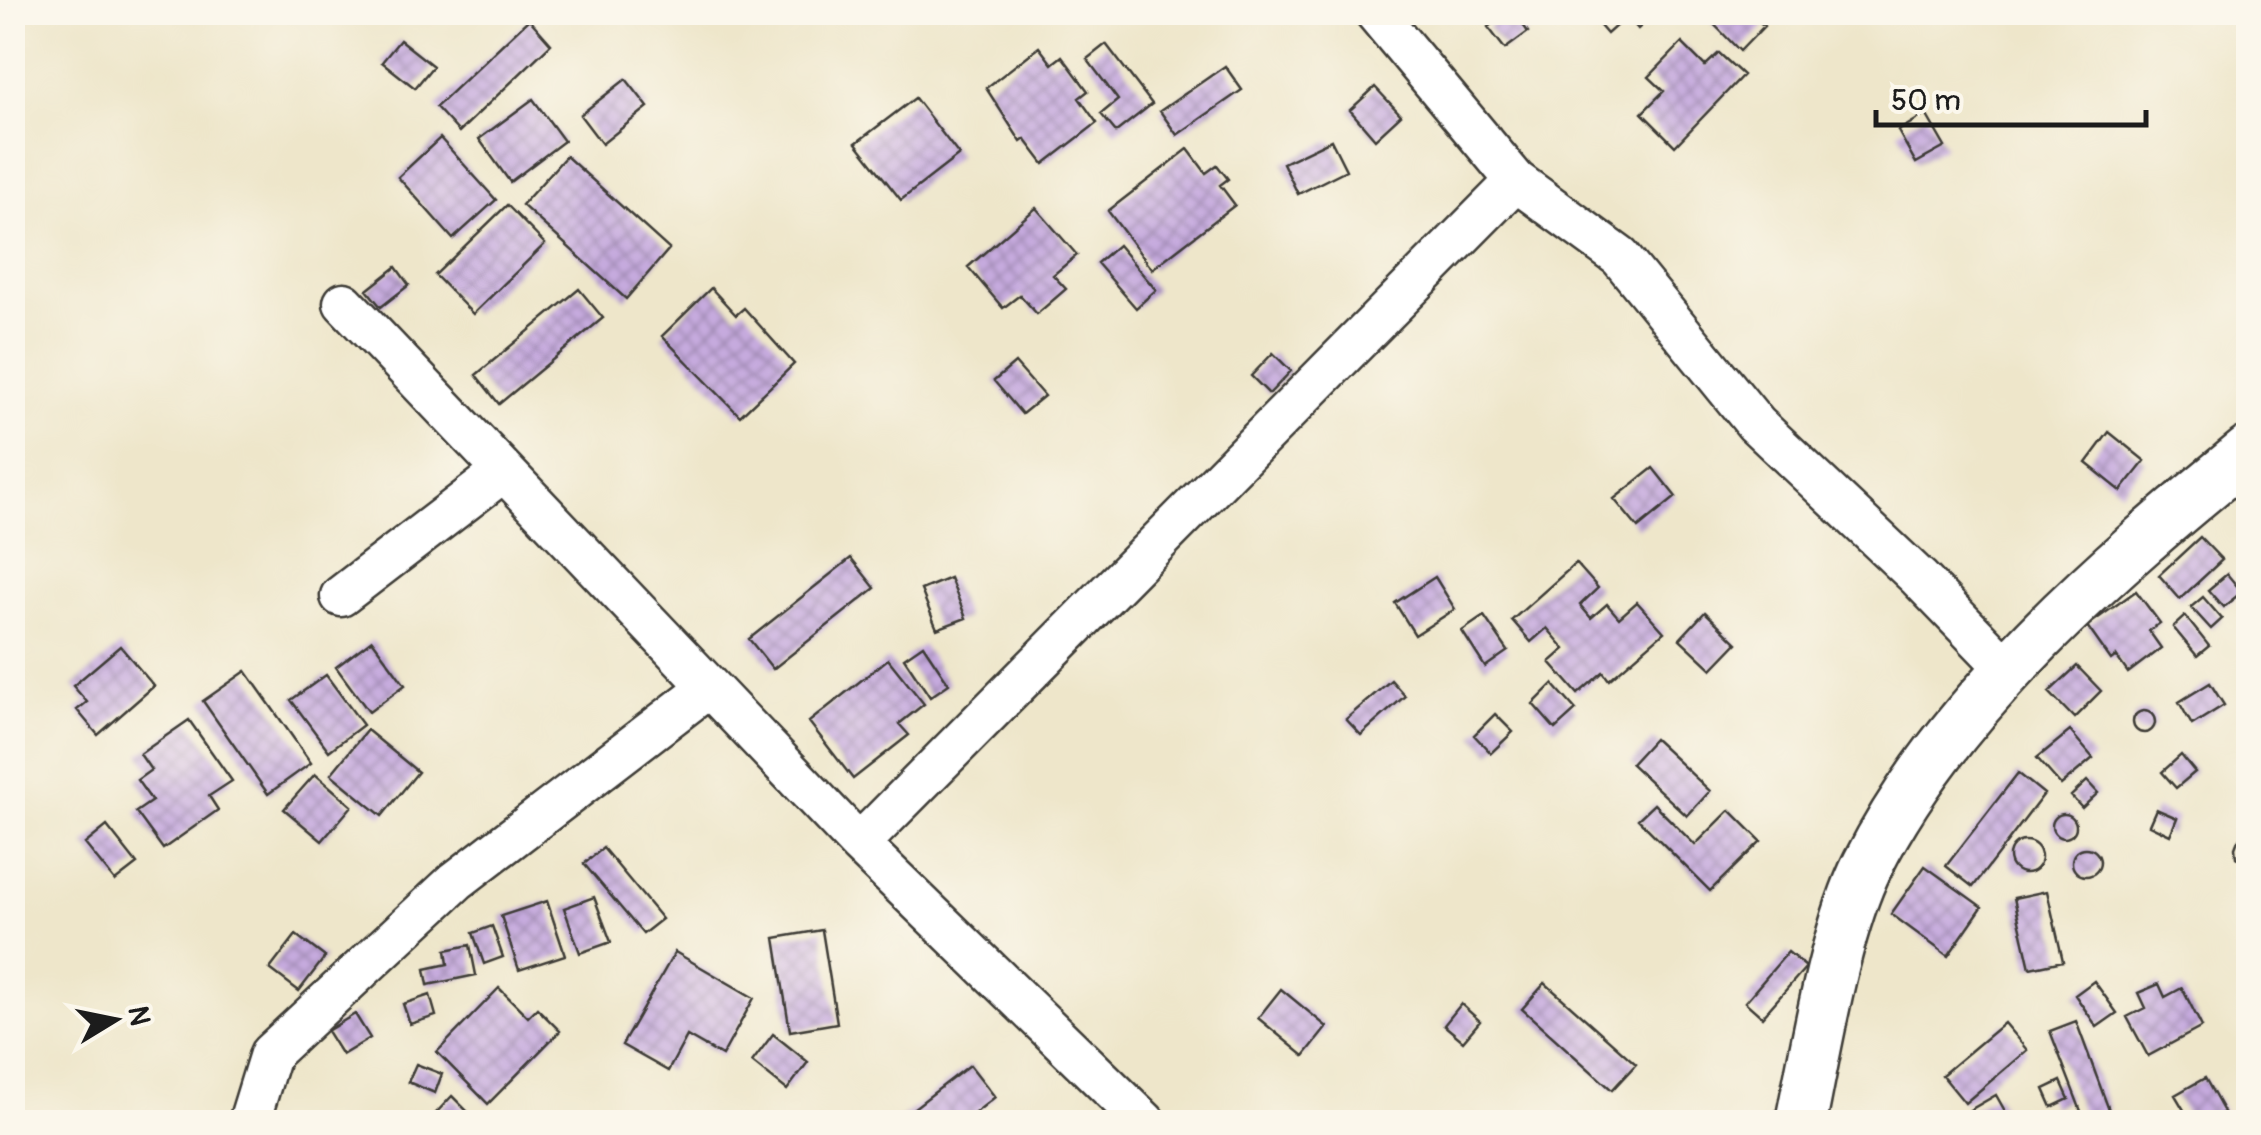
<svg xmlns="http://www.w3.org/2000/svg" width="2261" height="1135" viewBox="0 0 2261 1135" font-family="Pangolin,sans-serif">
<defs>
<pattern id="building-cross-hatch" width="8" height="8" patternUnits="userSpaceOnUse" patternTransform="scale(2.5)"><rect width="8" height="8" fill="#c6aade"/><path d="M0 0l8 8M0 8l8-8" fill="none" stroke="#a08ab3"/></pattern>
</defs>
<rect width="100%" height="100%" fill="#fbf7ec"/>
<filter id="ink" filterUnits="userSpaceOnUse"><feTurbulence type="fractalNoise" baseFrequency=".01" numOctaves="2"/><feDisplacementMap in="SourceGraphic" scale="20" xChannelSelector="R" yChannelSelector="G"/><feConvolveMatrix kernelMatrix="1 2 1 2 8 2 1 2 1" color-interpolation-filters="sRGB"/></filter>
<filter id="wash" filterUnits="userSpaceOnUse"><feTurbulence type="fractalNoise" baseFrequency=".0048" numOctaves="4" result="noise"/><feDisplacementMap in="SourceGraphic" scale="40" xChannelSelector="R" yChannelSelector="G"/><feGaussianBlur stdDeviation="2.25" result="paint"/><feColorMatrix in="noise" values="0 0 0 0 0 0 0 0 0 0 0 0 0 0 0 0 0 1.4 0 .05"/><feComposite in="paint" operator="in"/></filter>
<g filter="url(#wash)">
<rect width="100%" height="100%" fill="#eee6ca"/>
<g id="blocks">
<path fill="url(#building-cross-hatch)" d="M1507,12H1514L1528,32L1505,49L1488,27Z
M1604,12H1656L1638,29L1627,16L1607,34L1595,20Z
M1702,12H1750L1764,26L1740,51Z
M529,19L551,44L459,132L436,107Z
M400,40L433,66L415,88L382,62Z
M1682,43L1705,66L1719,53L1743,75L1675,146L1642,113L1664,91L1649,77Z
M1106,44L1152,104L1116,132L1101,114L1118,100L1087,59Z
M1039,47L1052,64L1062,56L1088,91L1079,98L1097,123L1044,164L1025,139L1021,142L986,88Z
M1225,66L1242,90L1177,135L1160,111Z
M626,79L648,107L602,144L580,115Z
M1375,87L1401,115L1375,139L1350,110Z
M915,98L959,155L901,200L856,143Z
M533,99L564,141L510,182L479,139Z
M1926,114L1945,147L1916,163L1898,131Z
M440,138L496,200L453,239L398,177Z
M1331,140L1346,170L1298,194L1283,163Z
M1188,149L1206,173L1217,165L1228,179L1220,185L1235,205L1152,269L1108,211Z
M566,156L669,249L626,299L522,205Z
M507,205L545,244L473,314L435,275Z
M1036,208L1077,255L1053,275L1066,289L1037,314L1020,295L1003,308L968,267Z
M1118,245L1156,290L1136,308L1097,263Z
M396,267L409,285L381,307L367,290Z
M711,288L736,315L744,308L794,364L740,416L662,336Z
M579,289L603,318L499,404L476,375Z
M1273,353L1291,371L1269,394L1251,376Z
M1015,363L1044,396L1022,414L994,381Z
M2109,432L2145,461L2121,491L2086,463Z
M1653,468L1676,497L1638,528L1614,499Z
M2200,537L2222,560L2180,599L2159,575Z
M851,558L875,588L773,669L749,639Z
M1576,563L1598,588L1580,605L1591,618L1607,604L1619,618L1637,602L1664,632L1609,680L1603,672L1578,694L1550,662L1565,649L1547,628L1531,642L1512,620Z
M2227,574L2242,592L2223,607L2208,590Z
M1435,577L1455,609L1415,635L1395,603Z
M950,578L966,618L937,629L921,590Z
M2136,591L2160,623L2149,631L2161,648L2128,673L2116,656L2111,660L2087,626Z
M2203,597L2222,619L2211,629L2191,607Z
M1705,612L1737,643L1712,669L1680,639Z
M1484,616L1508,651L1485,667L1462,631Z
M2185,616L2209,646L2197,656L2173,627Z
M372,640L405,685L369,712L336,667Z
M923,645L949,684L930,697L904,658Z
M120,646L154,686L98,735L77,710L87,702L73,686Z
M888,659L924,704L899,724L909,735L853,779L809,722Z
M2077,666L2101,691L2074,718L2049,692Z
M246,671L311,763L268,794L203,701Z
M326,675L363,725L329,751L291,700Z
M1391,680L1405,696L1361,735L1346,719Z
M2210,683L2224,705L2192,725L2179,702Z
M1553,684L1576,710L1555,729L1533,704Z
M2133 722a11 11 0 1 1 22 0a11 11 0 1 1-22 0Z
M1495,714L1513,732L1491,753L1474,735Z
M189,720L232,781L209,796L218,810L163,849L136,812L152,801L137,780L151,770L140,754Z
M367,730L418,772L382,816L331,774Z
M2070,731L2093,758L2061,785L2037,758Z
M1654,739L1710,791L1687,816L1631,764Z
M2181,755L2195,772L2176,788L2162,772Z
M2018,773L2044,794L1973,887L1946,866Z
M315,774L352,806L322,841L284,809Z
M2087,781L2098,793L2082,808L2071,796Z
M1654,804L1695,845L1730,810L1761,841L1710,891L1638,819Z
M2156,809L2177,818L2170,835L2149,825Z
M2052 826a12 12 0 1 1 24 0a12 12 0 1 1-24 0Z
M107,826L137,864L115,881L85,844Z
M2248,833V866L2236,857L2235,848L2238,840Z
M2009 857a16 16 0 1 1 32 0a16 16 0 1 1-32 0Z
M2072 862a14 14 0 1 1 28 0a14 14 0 1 1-28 0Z
M603,848L662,919L643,934L584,864Z
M1925,866L1982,907L1948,956L1891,914Z
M2047,891L2063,961L2030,968L2014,898Z
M594,897L611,942L580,953L564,908Z
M547,901L565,955L519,970L501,916Z
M492,926L503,957L484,964L473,933Z
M822,930L837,1023L790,1031L775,938Z
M296,935L325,957L299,991L270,969Z
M470,945L476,975L428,985L425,969L448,964L446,950Z
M675,952L754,998L722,1056L687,1036L668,1071L622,1045Z
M1788,952L1806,967L1762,1017L1745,1002Z
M2094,981L2117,1013L2097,1027L2075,995Z
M1545,983L1636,1064L1612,1090L1522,1009Z
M2159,984L2165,997L2182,988L2202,1027L2148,1056L2127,1017L2145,1008L2138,993Z
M499,988L528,1017L537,1008L560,1031L488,1104L437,1052Z
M1281,989L1327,1027L1304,1056L1258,1018Z
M430,995L436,1016L410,1024L403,1004Z
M1461,1004L1480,1021L1463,1041L1444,1025Z
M355,1014L370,1038L342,1055L327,1031Z
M2076,1021L2109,1110L2084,1119L2050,1031Z
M2004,1023L2027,1050L1965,1103L1942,1075Z
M773,1034L808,1062L787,1090L752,1062Z
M416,1064L442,1074L435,1093L408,1082Z
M970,1065L995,1097L975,1113L982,1122H896Z
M2205,1078L2224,1112L2204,1122H2191L2175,1095Z
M2061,1081L2069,1099L2052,1107L2044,1089Z
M1996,1095L2010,1120L1978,1122L1970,1110Z
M452,1096L478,1122H426L435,1114Z"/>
</g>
</g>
<g filter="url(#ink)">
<use href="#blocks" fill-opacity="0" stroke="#3c3a36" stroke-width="2.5"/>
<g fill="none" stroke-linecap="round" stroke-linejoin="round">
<defs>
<path id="minor" d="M1375,12L1516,181L1620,257L1756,424L1919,578L2010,672
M344,303L859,844L1145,1122
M341,596L504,471
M859,844L1516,181
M249,1122L270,1054L456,881L709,687"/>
<path id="tertiary" d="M1801,1122C1816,1049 1835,929 1868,864C1948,704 2111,564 2248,452"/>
</defs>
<use href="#minor" stroke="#3c3a36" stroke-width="45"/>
<use href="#tertiary" stroke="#3c3a36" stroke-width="55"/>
<use href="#minor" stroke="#fff" stroke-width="40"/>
<use href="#tertiary" stroke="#fff" stroke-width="50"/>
</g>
</g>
<rect width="2261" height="1135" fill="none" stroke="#fbf7ec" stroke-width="50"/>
<g transform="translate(115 1020) rotate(80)" stroke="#fbf7ec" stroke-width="8" paint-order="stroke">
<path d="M0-8L18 38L0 25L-18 38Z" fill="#1c1c1c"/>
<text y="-15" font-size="28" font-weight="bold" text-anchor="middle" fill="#1c1c1c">N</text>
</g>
<path d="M1876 110v15h270v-15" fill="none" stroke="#1c1c1c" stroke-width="5"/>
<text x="1891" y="110" font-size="30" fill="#1c1c1c" stroke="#fbf7ec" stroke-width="8" paint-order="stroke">50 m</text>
</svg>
